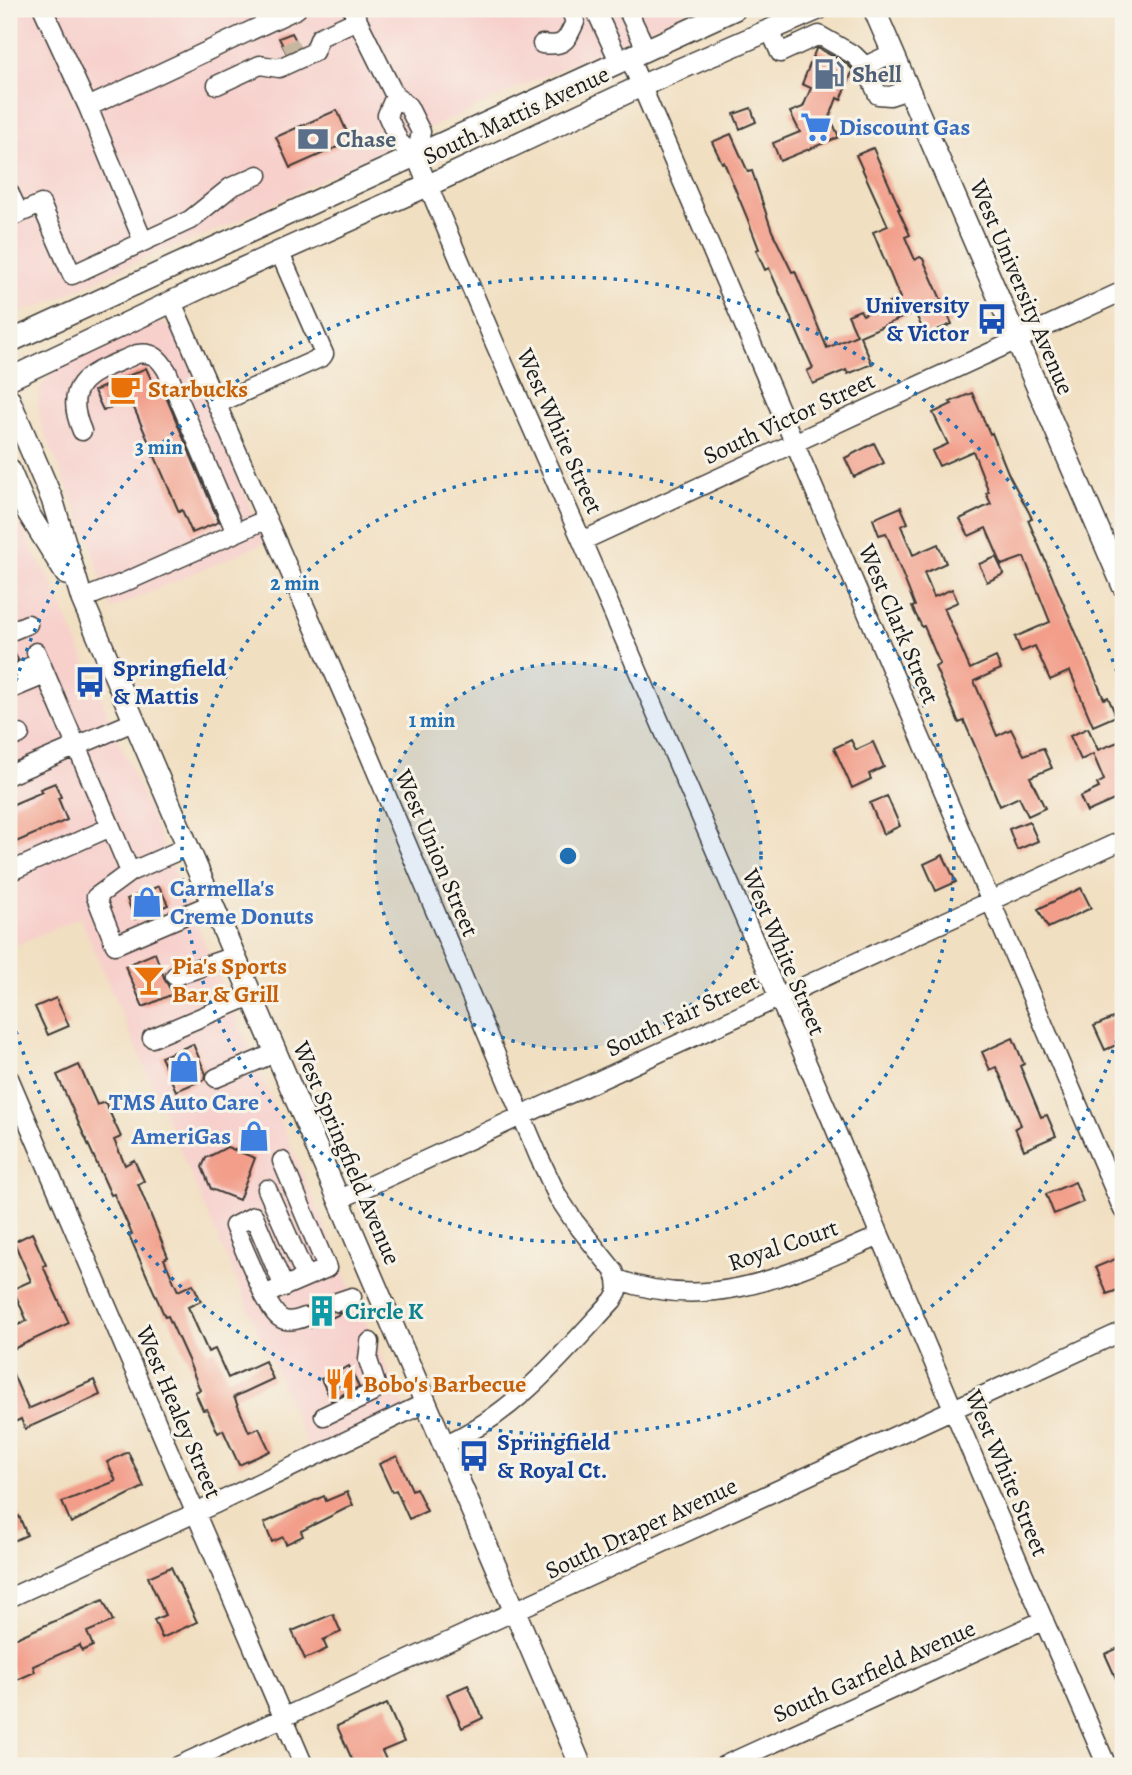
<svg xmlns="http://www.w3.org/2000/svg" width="1132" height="1775" viewBox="0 0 1132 1775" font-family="Alegreya,serif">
<rect width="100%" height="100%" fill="#f7f3e8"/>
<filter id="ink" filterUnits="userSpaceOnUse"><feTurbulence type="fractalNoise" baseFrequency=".0143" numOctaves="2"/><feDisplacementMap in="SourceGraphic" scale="14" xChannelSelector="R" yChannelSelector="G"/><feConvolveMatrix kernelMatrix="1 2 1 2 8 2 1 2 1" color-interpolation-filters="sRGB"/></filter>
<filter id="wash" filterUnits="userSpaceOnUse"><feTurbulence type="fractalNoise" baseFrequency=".00686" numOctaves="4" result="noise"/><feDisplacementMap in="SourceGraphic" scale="28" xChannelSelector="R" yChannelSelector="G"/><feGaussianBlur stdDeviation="1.57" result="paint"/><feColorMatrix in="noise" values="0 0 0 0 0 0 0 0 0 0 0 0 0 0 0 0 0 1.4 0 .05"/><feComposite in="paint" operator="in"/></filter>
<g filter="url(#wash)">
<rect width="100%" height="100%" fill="#f1dfc1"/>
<path fill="#f7d0cc" d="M9,9H693L399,142L223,228L154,254L43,305L22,311L9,309Z
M163,322L175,331L266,542L111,609L88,536L41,425L38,405L39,390L46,379L56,369L72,359L139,327Z
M9,495L35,556L53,585L363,1316L412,1422L316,1466L80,917L9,948Z"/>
<g id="blocks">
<path fill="#f29e8a" d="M292,33L299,46L286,52L279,38Z
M818,48L847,64L853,70L841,100L837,98L830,117L839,137L780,161L773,143L800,132L790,112L803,107L811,88L802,84L816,49Z
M751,108L756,122L740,129L734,114Z
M337,110L351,141L290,168L276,137Z
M731,134L748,172L752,171L772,231L792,272L795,271L827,348L857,335L848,315L860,310L863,315L900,298L873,232L888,226L856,155L873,148L900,209H898L910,235L905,237L915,260L920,257L923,259L952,324L925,335L915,312L860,336L872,364L848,374L846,370L813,384L807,371L813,368L769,268L765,270L756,250L759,249L746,215L724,162L722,163L712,142Z
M146,368L155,388L161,385L219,522L192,533L182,510L179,512L131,401L103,410L94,391Z
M972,393L990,434L992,433L1009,475L1032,518L1028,520L1104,699L1108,697L1116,716L1093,726L1070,671L1050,680L1035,646L1021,652L1015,637L1050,622L1024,557L1002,565L986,528L969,536L960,519L991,504L986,493L989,492L973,451L939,466L932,451L948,444L933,413L952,404L950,402Z
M874,443L884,463L854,477L845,458Z
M901,507L908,523L901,526L913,555L938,544L946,563L924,573L934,597L952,589L958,602L944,608L970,669L996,657L1001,669L974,681L997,736L1011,729L1024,755L1043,748L1052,768L1030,777L1045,808L1028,816L1019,797L1000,806L975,746L964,721L959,723L935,667L940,664L924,626L922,627L912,607L915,606L886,533L879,535L873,519Z
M996,557L1004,574L987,582L979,564Z
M9,643L18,660L12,668L13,676L9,678Z
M1088,728L1098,750L1123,740V796L1087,812L1080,797L1099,788L1097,784L1104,780L1093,754L1081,760L1070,736Z
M851,740L856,750L873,742L884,767L869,774L871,779L852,788L834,748Z
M55,783L61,797L58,798L67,820L9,845V806L42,792L40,789Z
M887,796L900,826L883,834L870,803Z
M1029,821L1038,841L1017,850L1009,829Z
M943,855L956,882L936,891L924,864Z
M159,886L168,905L135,919L127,899Z
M1081,888L1091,908L1048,928L1038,909Z
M155,953L165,980L173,994L143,1007L125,966Z
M56,998L69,1026L48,1035L35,1007Z
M1115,1017L1119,1026L1123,1025V1042L1105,1050L1094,1026Z
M1013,1038L1024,1064L1020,1066L1041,1117L1047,1115L1056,1136L1024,1150L1015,1128L1021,1125L1000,1075L996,1067L990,1070L982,1052Z
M193,1044L206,1074L205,1079L176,1091L161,1057Z
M79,1065L97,1105L105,1102L121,1137L114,1140L125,1165L134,1160L144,1181L138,1184L168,1257L164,1259L178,1291L193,1284L201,1301L188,1307L208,1352L215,1349L228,1378L265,1361L273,1379L234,1397L249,1432L259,1428L270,1451L239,1465L223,1430L218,1433L207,1409L203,1410L195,1392L200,1390L188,1360L168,1316L165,1317L129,1235L132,1234L114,1194L111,1195L57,1075Z
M227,1147L255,1158L239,1200L211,1189L202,1167L206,1158Z
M1075,1182L1083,1202L1054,1214L1046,1194Z
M32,1233L46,1265L43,1266L69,1323L9,1351V1329L27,1321L13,1289L31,1281L14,1242Z
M1118,1258L1123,1270V1288L1107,1294L1096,1267Z
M326,1299V1305L330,1311L342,1313L310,1328L316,1320V1314L309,1307Z
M9,1365L28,1409L94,1380L100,1395L25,1429L21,1419L15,1422L9,1408Z
M349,1366L359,1387L331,1400L321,1379Z
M128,1452L144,1487L71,1523L62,1502L116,1481L107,1462Z
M397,1456L412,1490L416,1488L427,1511L409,1519L396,1490L392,1492L379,1464Z
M347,1492L353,1505L301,1531L303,1536L286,1544L283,1537L272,1542L264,1523L324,1496L326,1501Z
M19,1516L27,1535L9,1543V1521Z
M171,1567L197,1622L162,1638L154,1620L165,1615L148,1577Z
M103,1600L113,1621L87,1632L93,1646L82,1651L80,1645L33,1666L35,1672L17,1680L9,1663V1641Z
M333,1614L341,1632L323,1640L327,1649L305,1659L292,1631Z
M1123,1646V1694L1105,1654Z
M468,1685L483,1718L462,1728L447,1694Z
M387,1704L404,1742L382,1751L389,1766H355L337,1726Z"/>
</g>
</g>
<g filter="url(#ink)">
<use href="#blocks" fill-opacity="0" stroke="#3c3935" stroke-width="2"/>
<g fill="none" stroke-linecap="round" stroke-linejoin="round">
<path stroke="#c6b8a0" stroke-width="18" stroke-dasharray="18 9" stroke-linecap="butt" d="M286,53L300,46
M305,1317L337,1302"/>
<defs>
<path id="minor" d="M43,9L88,107L143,241
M352,9L395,96L408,106L421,132L416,157
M595,9L619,61
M627,9L646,49
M770,30L780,53L819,35L854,55L865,66L893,53
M542,44C565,47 566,41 575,22L572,14
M629,57L1123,1210
M865,66L878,95L890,96L908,90
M217,85L260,65L279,68L314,52L320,37L357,20
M395,96L387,115L399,142L416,157L495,344L582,541L831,1119L989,1494L1107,1766
M88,107L297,9
M9,192L19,213
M9,218L41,204L72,275L190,220L231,187L258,175
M172,302L358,728L539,1157L558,1197L574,1221L614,1271L617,1279C712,1315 794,1272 880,1236
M217,404L322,357L324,354L279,251
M82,431C59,378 97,372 137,354C153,351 160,359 167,371L236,533
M582,541L1123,291
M82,599L123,583L267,519
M9,632L28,624
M23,670L40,662
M9,690L45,675
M9,739L20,734
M9,775L133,722
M111,827L130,872L187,847
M9,872L111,827L36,652
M130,872L96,897L115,945L211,904
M175,976L234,956
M152,1038L251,996
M9,1078L304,1766
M216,1078L275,1053
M282,1161L327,1268L264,1295L234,1226L254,1216L284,1287
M267,1189L306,1277
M338,1200L1123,840
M264,1295C276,1316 280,1327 305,1317
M337,1302L352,1297
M324,1416L372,1393L376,1384L368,1360L370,1342
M443,1445C513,1416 563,1354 613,1300L618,1291L617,1279
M9,1598L215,1504L425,1403
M178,1766L1123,1331
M723,1766L1044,1620"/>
<path id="major" d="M874,9L1123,586
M9,342L735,9
M9,379L230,274L429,185L641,86L818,9
M9,399L52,499L82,599L581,1766
M9,469L27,511L66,574"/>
</defs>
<use href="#minor" stroke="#3c3935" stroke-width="21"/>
<use href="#major" stroke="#3c3935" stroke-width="24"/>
<use href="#minor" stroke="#fff" stroke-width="18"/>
<use href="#major" stroke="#fff" stroke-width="21"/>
</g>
</g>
<circle cx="568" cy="856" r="193" fill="#1f6fb2" fill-opacity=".12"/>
<g fill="none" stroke="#1f6fb2" stroke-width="3.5" stroke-dasharray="3.5 7">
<circle cx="568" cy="856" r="193"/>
<circle cx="568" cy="856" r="386"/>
<path d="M1123 1020A579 579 0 0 1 10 1011M10 701A579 579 0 0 1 1123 692"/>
</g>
<defs>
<symbol id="fuel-bare" viewBox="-9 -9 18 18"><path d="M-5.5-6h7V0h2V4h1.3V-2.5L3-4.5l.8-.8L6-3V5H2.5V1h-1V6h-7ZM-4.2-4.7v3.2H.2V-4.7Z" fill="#5c6f8a" stroke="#f7f3e8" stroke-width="2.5" paint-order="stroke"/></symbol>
<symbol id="supermarket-bare" viewBox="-9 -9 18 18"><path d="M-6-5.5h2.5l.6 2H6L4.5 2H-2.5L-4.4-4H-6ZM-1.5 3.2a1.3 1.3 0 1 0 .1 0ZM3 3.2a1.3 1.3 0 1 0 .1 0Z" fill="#3f7fe0" stroke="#f7f3e8" stroke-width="2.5" paint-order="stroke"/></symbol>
<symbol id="bank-bare" viewBox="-9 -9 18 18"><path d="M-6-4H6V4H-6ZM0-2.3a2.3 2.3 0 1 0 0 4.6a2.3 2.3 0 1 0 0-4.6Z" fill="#5c6f8a" stroke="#f7f3e8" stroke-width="2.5" paint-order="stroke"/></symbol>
<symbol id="bus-bare" viewBox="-9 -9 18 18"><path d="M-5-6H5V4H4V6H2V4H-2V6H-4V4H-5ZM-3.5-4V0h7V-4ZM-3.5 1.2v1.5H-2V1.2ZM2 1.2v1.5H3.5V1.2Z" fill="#1a4fb4" stroke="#f7f3e8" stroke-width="2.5" paint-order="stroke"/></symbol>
<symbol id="cafe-bare" viewBox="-9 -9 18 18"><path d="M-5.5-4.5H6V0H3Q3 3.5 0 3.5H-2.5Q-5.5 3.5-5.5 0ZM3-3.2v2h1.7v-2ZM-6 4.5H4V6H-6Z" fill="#e8710a" stroke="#f7f3e8" stroke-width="2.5" paint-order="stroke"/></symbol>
<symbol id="shop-bare" viewBox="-9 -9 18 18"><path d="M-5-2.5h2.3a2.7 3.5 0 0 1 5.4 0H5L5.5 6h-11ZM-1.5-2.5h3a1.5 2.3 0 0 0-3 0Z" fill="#3f7fe0" stroke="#f7f3e8" stroke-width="2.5" paint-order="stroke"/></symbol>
<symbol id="bar-bare" viewBox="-9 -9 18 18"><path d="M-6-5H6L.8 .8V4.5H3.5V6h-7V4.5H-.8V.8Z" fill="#e8710a" stroke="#f7f3e8" stroke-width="2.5" paint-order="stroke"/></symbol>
<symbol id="building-bare" viewBox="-9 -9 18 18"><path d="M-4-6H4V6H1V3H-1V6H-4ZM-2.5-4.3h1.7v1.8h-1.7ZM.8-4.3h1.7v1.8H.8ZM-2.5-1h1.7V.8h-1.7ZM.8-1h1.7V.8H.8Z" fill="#0f9aa8" stroke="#f7f3e8" stroke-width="2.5" paint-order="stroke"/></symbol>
<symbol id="restaurant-bare" viewBox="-9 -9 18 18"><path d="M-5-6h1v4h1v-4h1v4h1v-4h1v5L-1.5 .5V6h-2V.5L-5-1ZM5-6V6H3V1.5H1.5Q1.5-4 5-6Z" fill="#e8710a" stroke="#f7f3e8" stroke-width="2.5" paint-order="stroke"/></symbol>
</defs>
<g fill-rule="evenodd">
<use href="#fuel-bare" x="807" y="52" width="44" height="44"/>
<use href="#supermarket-bare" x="794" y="105" width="44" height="44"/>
<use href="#bank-bare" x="291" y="117" width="44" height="44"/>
<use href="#bus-bare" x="970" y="297" width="44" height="44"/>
<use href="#cafe-bare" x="103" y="367" width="44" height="44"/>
<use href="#bus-bare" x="68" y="660" width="44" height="44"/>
<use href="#shop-bare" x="125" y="880" width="44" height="44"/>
<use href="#bar-bare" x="127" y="958" width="44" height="44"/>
<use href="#shop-bare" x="162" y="1045" width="44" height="44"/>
<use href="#shop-bare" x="232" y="1114" width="44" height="44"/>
<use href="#building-bare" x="300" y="1289" width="44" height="44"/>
<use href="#restaurant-bare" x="318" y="1362" width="44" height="44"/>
<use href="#bus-bare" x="452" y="1434" width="44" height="44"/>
</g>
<g text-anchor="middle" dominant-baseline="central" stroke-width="6" stroke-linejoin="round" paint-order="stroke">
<g font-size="24" font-weight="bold" fill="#4e5e75" stroke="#f7f3e8" text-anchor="start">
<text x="852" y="74">Shell</text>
<text x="336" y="139">Chase</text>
</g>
<g font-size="24" fill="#1c1c1c" stroke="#f7f3e8">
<text transform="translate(516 115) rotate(-25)">South Mattis Avenue</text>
<text transform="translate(1022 287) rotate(67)">West University Avenue</text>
<text transform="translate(789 418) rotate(-25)">South Victor Street</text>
<text transform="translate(560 431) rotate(66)">West White Street</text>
<text transform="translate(899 624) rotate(67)">West Clark Street</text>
<text transform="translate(437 853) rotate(67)">West Union Street</text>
<text transform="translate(784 952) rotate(67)">West White Street</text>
<text transform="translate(682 1015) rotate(-25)">South Fair Street</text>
<text transform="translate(347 1153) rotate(67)">West Springfield Avenue</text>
<text transform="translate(783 1245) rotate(-19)">Royal Court</text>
<text transform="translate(179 1412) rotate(67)">West Healey Street</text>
<text transform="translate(1007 1473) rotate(67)">West White Street</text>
<text transform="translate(641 1528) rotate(-25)">South Draper Avenue</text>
<text transform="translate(874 1671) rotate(-24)">South Garfield Avenue</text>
</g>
<g font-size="24" font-weight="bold" fill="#366cbe" stroke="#f7f3e8" text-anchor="start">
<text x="839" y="127">Discount Gas</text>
<text x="170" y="888">Carmella's<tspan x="170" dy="28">Creme Donuts</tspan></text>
<text x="184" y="1102" text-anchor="middle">TMS Auto Care</text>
<text x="231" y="1136" text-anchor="end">AmeriGas</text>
</g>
<g font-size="24" font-weight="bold" fill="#164399" stroke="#f7f3e8" text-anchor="start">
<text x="969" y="305" text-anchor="end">University<tspan x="969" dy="28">&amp; Victor</tspan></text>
<text x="113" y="668">Springfield<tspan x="113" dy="28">&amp; Mattis</tspan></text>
<text x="497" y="1442">Springfield<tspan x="497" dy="28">&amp; Royal Ct.</tspan></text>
</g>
<g font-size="24" font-weight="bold" fill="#c56008" stroke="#f7f3e8" text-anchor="start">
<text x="148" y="389">Starbucks</text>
<text x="172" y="966">Pia's Sports<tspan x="172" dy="28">Bar &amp; Grill</tspan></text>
<text x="363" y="1384">Bobo's Barbecue</text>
</g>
<g font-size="24" font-weight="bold" fill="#0d838f" stroke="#f7f3e8" text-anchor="start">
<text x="345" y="1311">Circle K</text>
</g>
</g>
<circle cx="568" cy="856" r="10" fill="#1f6fb2" stroke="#f7f3e8" stroke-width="3.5"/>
<g font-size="21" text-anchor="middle" font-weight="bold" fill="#1f6fb2" stroke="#f7f3e8" stroke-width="6" stroke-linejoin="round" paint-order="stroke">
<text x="159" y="454">3 min</text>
<text x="295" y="590">2 min</text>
<text x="432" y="727">1 min</text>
</g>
<rect width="1132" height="1775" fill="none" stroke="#f7f3e8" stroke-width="35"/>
</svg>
